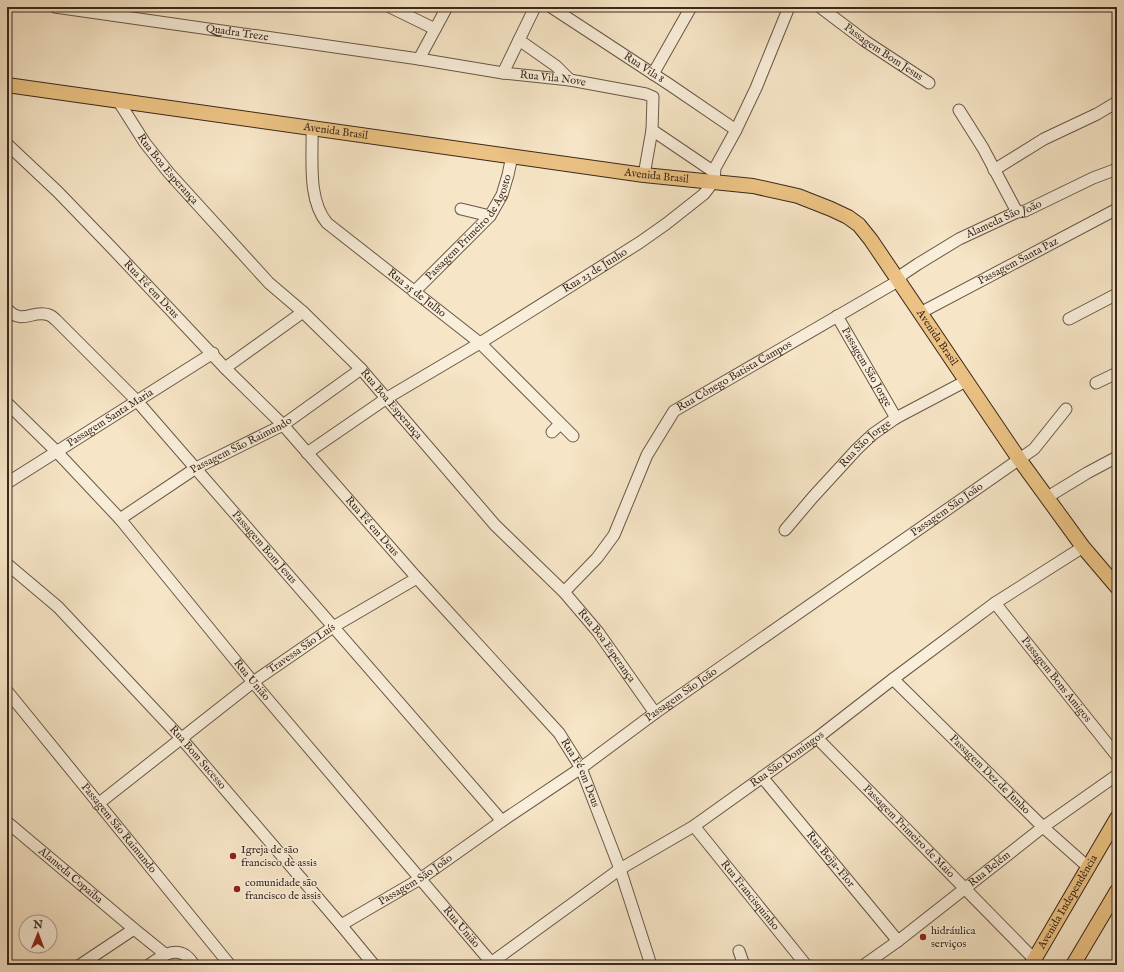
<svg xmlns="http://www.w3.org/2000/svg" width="1124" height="972" viewBox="0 0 1124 972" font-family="'IM FELL English',serif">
<rect width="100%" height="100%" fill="#f6e5c6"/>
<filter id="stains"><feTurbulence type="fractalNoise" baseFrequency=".005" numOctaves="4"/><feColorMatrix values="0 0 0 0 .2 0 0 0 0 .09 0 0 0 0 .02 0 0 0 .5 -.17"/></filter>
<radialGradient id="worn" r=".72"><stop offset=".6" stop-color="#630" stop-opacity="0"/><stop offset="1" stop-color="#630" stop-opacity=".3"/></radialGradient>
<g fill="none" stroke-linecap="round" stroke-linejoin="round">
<defs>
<g id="minor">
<path id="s1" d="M55,7L419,59L503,73L570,80L646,94L653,97L652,130L714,172"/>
<path d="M390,7L435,29"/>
<path id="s2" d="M551,7L670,85L736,130"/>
<path id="s3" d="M820,7L865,41L929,83"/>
<path d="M519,40L556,66L570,80"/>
<path d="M419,59L447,7"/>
<path d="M503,73L535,7"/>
<path d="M653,74L691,7"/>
<path id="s4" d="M119,102L145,143L169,173L269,283L303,312L361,369L495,525L564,592L598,632L655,713"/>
<path d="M959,110L983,148L1017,212"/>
<path id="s5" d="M312,128C313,158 307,199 327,223L480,343L573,436"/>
<path id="s6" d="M7,144L58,192L113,249L225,368L283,425L417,578L559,733L581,768L620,869L651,965"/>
<path d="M994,170L1044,139L1097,114L1117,102"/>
<path d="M644,175L652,130"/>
<path d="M461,209L490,216"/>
<path id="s7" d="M414,292L490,216L502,195L508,175L512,156"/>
<path id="s8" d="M7,309C23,326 32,309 49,315C52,316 55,319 57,321L137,401L502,821"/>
<path id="s9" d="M920,313L1117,209"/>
<path id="s10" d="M837,316L896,418"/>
<path d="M1069,319L1117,294"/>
<path d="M225,368L303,312"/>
<path d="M1096,383L1117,373"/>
<path id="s11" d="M7,403L57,452L120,519L253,682L490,961"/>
<path d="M552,432L560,424"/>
<path id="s12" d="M307,453L387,398L480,343L639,243L666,224L704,194L714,181L715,168L736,130L756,88L789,7"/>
<path id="s13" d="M7,483L213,353"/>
<path d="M1046,498L1087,473L1117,457"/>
<path id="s14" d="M120,519L196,468L283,425L361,369"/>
<path id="s15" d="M785,530L813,497L857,449L873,434L896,418L966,381"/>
<path id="s16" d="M7,564L58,607L181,738L341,925L374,965"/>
<path id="s17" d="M564,592L597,558L614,535L647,455L674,411L898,281L903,274L918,264L959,239L1017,212L1025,211L1093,178L1117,169"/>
<path id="s18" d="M995,603L1117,756"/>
<path id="s19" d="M893,679L1043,827L1088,867"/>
<path id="s20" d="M7,691L230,965"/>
<path id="s21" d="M817,738L1034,959"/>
<path id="s22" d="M762,777L898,941"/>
<path id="s23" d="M98,804L253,682L333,627L417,578"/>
<path id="s24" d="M7,822L134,929L165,954"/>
<path id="s25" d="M694,826L806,965"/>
<path id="s26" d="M341,925L420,879L502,821L581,768L655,713L1034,449L1066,409"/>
<path d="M739,951L744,965"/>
<path d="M80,965L134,929"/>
<path d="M149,965C159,958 173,947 185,955C189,957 192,962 194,965"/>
<path id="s27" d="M486,965L495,960L620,869L694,826L817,738L893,679L995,603L1083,547"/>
<path id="s28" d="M864,965L898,941L1043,827L1117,775"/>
</g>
<g id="major">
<path id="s29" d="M7,85L644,175L753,186L798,196L831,209L848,217L859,225L871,240L1019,459L1083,547L1117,587"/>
<path id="s30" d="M1031,965L1117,818"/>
<path d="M1073,965L1117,891"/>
</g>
</defs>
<use href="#minor" stroke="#695746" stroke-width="13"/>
<use href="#major" stroke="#3a281c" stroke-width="16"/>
<use href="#minor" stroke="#f9eeda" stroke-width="11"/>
<use href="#major" stroke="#ebc283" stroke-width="14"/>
</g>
<g fill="#8f2418" stroke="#f9eeda" stroke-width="1.5">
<circle cx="233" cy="856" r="4"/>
<circle cx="237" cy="889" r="4"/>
<circle cx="923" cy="937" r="4"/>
</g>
<g text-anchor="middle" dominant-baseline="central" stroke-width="3" stroke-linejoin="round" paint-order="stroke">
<g font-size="11" fill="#3a281c" stroke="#f9eeda">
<text stroke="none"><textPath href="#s1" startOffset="184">Quadra Treze</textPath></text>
<text stroke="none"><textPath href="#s3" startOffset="78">Passagem Bom Jesus</textPath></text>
<text stroke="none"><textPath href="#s2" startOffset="111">Rua Vila 8</textPath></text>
<text stroke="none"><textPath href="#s1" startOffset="503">Rua Vila Nove</textPath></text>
<text stroke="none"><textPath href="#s29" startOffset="332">Avenida Brasil</textPath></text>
<text stroke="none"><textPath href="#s4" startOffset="83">Rua Boa Esperança</textPath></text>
<text stroke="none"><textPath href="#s29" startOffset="656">Avenida Brasil</textPath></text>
<text stroke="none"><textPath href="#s17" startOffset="597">Alameda São João</textPath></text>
<text stroke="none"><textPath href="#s7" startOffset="86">Passagem Primeiro de Agosto</textPath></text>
<text stroke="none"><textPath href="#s9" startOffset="111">Passagem Santa Paz</textPath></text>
<text stroke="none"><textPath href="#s12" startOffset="341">Rua 23 de Junho</textPath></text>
<text stroke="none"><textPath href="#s6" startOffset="205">Rua Fé em Deus</textPath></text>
<text stroke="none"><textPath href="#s5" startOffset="212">Rua 25 de Julho</textPath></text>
<text stroke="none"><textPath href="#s29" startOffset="1004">Avenida Brasil</textPath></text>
<text stroke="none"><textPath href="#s10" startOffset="59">Passagem São Jorge</textPath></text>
<text stroke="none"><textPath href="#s17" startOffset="284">Rua Cônego Batista Campos</textPath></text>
<text stroke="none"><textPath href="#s4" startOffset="408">Rua Boa Esperança</textPath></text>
<text stroke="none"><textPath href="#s13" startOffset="122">Passagem Santa Maria</textPath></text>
<text stroke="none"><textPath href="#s15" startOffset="118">Rua São Jorge</textPath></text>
<text stroke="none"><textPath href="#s14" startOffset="142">Passagem São Raimundo</textPath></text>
<text stroke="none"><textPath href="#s26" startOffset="735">Passagem São João</textPath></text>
<text stroke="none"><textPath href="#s6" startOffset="529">Rua Fé em Deus</textPath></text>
<text stroke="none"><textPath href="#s8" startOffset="362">Passagem Bom Jesus</textPath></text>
<text stroke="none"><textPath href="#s4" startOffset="732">Rua Boa Esperança</textPath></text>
<text stroke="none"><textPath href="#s23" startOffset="256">Travessa São Luís</textPath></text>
<text stroke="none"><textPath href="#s11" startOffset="370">Rua União</textPath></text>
<text stroke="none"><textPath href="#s18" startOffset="98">Passagem Bons Amigos</textPath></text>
<text stroke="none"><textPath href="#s26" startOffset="411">Passagem São João</textPath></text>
<text stroke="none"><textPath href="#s16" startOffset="272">Rua Bom Sucesso</textPath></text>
<text stroke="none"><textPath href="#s27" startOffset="365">Rua São Domingos</textPath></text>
<text stroke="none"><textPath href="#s6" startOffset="853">Rua Fé em Deus</textPath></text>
<text stroke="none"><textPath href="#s19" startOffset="136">Passagem Dez de Junho</textPath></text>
<text stroke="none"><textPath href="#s20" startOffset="177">Passagem São Raimundo</textPath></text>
<text stroke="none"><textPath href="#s21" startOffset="131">Passagem Primeiro de Maio</textPath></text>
<text stroke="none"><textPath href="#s22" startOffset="107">Rua Beija-Flor</textPath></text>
<text stroke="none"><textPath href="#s28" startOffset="158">Rua Belém</textPath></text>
<text stroke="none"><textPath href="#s24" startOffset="83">Alameda Copaiba</textPath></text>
<text stroke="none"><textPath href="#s26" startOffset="87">Passagem São João</textPath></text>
<text stroke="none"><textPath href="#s25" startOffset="89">Rua Francisquinho</textPath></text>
<text stroke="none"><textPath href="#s30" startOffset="73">Avenida Independência</textPath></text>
<text stroke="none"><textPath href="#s11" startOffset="694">Rua União</textPath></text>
</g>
<g font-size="11" fill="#3a281c" stroke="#f9eeda" text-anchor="start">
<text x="241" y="850">Igreja de são<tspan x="241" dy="13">francisco de assis</tspan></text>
<text x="245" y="883">comunidade são<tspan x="245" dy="13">francisco de assis</tspan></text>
<text x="931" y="931">hidráulica<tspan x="931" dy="13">serviços</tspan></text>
</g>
</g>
<rect width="1124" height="972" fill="none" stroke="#f6e5c6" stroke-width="24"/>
<rect x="8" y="8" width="1108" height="956" fill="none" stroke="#3a281c" stroke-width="2"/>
<rect x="12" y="12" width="1100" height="948" fill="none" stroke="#3a281c"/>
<g transform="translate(38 934) rotate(1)"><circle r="19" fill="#f9eeda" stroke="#ad9f8e"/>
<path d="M0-3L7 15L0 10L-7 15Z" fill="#8f2418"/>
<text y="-6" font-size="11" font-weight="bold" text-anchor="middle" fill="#3a281c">N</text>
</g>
<rect width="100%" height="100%" filter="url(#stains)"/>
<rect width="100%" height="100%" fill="url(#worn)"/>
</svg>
